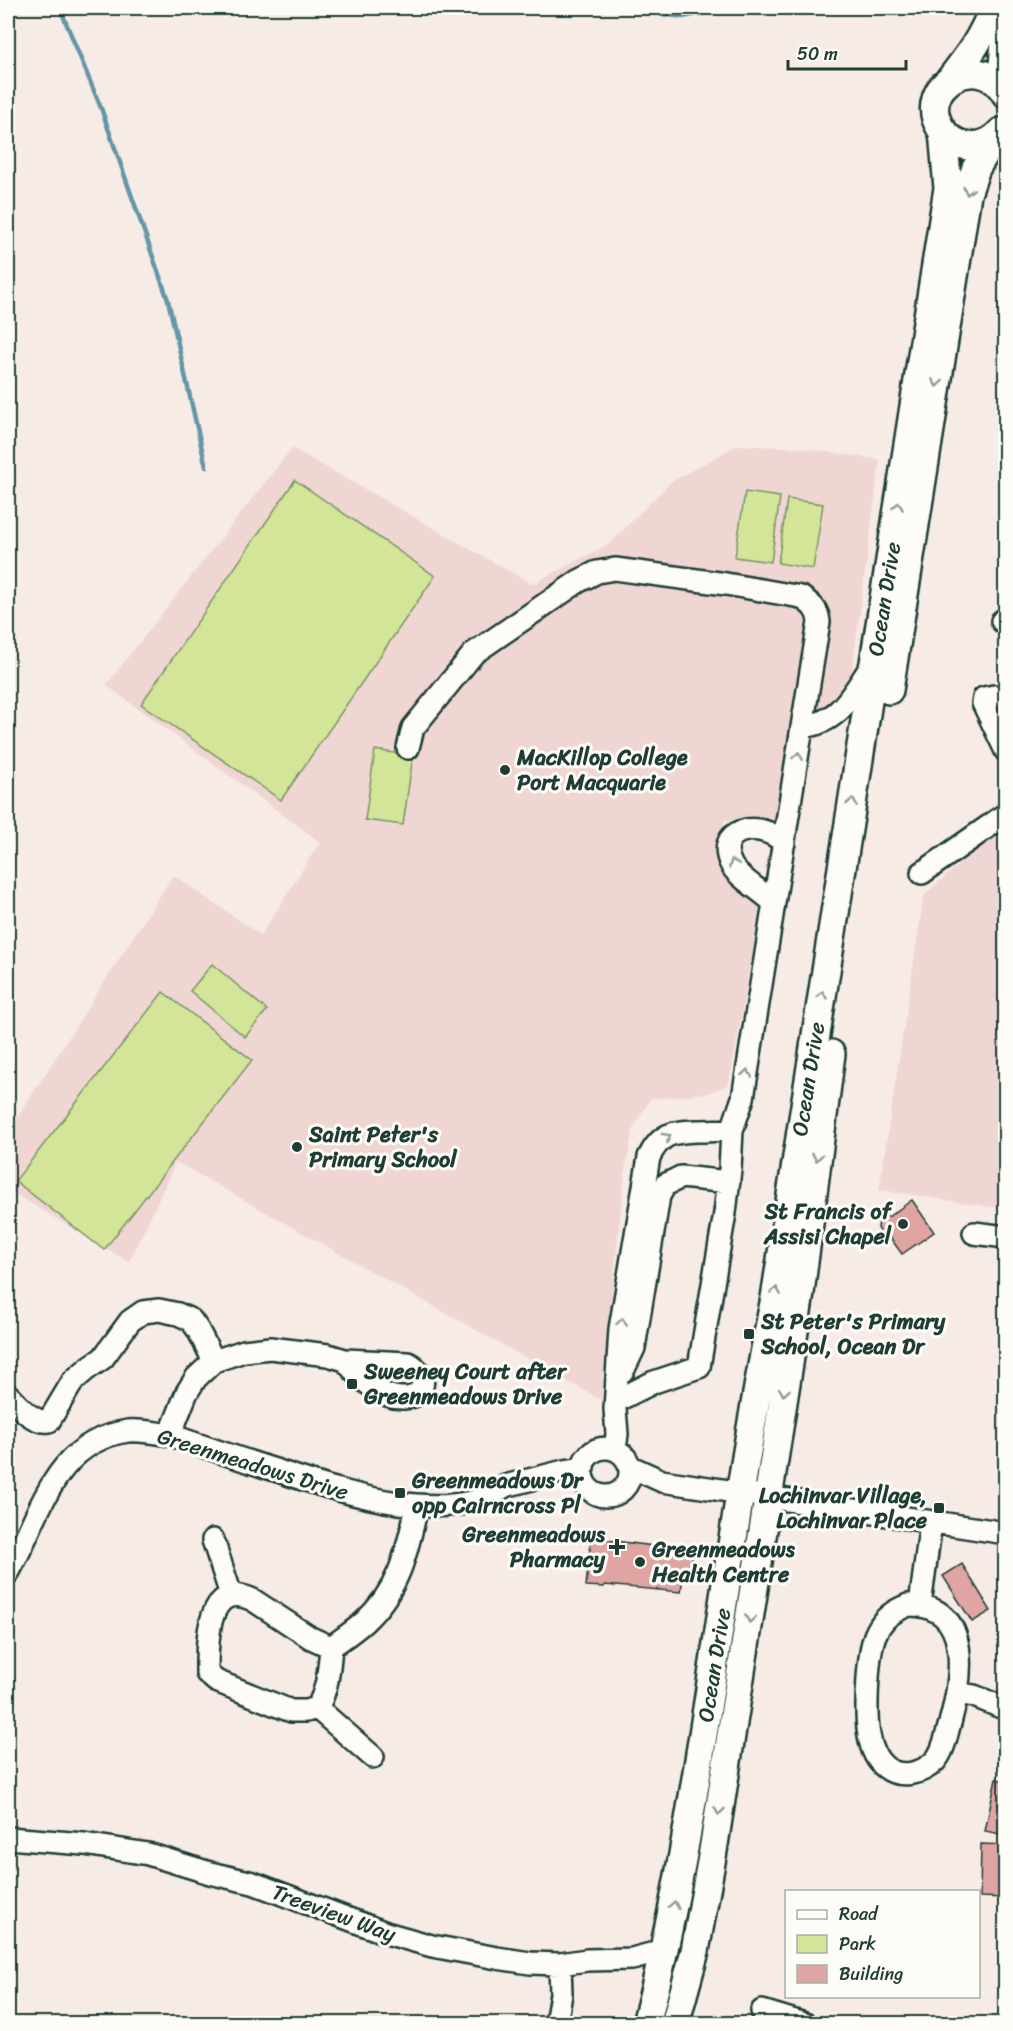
<svg xmlns="http://www.w3.org/2000/svg" width="1013" height="2031" viewBox="0 0 1013 2031" font-family="Sriracha,sans-serif">
<rect width="100%" height="100%" fill="#f7ebe6"/>
<filter id="ink" filterUnits="userSpaceOnUse"><feTurbulence type="fractalNoise" baseFrequency=".0167" numOctaves="2"/><feDisplacementMap in="SourceGraphic" scale="12" xChannelSelector="R" yChannelSelector="G"/><feConvolveMatrix kernelMatrix="1 2 1 2 8 2 1 2 1" color-interpolation-filters="sRGB"/></filter>
<g filter="url(#ink)">
<path fill="#f0d6d2" d="M737,445L801,448L880,460L850,686L817,718L778,822L724,820L717,866L762,900L729,1084L708,1093L650,1099L633,1129L625,1171L601,1400L176,1162L129,1262L8,1190V1132L173,875L261,935L320,842L106,685L292,448L532,584L609,544L671,482Z
M1005,825V1209L879,1190L924,895Z"/>
<path fill="#d2e599" stroke="#789166" stroke-width="1.5" d="M295,480L435,576L281,800L141,704Z
M745,492L780,497L771,562L735,557Z
M787,499L823,504L813,569L778,563Z
M375,750L413,756L403,825L365,820Z
M212,964L267,1010L245,1037L190,991Z
M163,992L252,1060L104,1250L15,1181Z"/>
<g fill="none" stroke-linecap="round" stroke-linejoin="round">
<path stroke="#6396a6" stroke-width="4.5" d="M60,8L101,108L168,300L206,467
M625,8L682,17L730,8"/>
</g>
<path fill="#e0a5a2" stroke="#1f3d34" stroke-width="1.5" d="M912,1200L934,1232L902,1254L886,1232L882,1235L878,1228L879,1220L886,1215L888,1217Z
M591,1538L693,1551L690,1576L683,1575L681,1592L605,1585L604,1587L586,1586Z
M962,1564L991,1611L972,1622L943,1576Z
M1006,1746V1774L1000,1773Z
M996,1779L1006,1781V1835L985,1831Z
M981,1844L1006,1845V1898L980,1897Z"/>
<g fill="none" stroke-linecap="round" stroke-linejoin="round">
<defs>
<path id="minor" d="M1002,621L1006,623
M1006,698L994,696L984,698L983,703L1006,751
M408,748L413,728L474,653L579,581L597,572L615,569L726,584L801,597C811,604 818,609 819,622L802,727
M922,873L1006,814
M774,903C763,892 739,878 732,866C712,829 760,818 784,843
M974,1233L1006,1237
M623,1371L634,1348L659,1196L665,1185L681,1177L729,1182
M8,1395C19,1406 32,1423 49,1421L73,1381L87,1369L103,1358L130,1321L143,1312L159,1310L178,1314L191,1320L198,1330L214,1361
M616,1401L654,1382L699,1367L725,1213L730,1170L732,1130L743,1098L802,727C840,723 852,694 872,665
M170,1435L187,1392L196,1378L214,1361L244,1351L270,1348L328,1355L345,1360L408,1363C428,1373 428,1397 404,1398C380,1399 359,1377 345,1360
M582 1472a24 24 0 1 1 48 0a24 24 0 1 1-48 0Z
M615,1450L617,1434L615,1409L620,1329L649,1157C661,1133 672,1132 697,1131C709,1131 720,1130 732,1130
M629,1466L662,1481L1006,1533
M213,1540L231,1595
M8,1573C40,1518 52,1442 128,1431C142,1430 156,1433 170,1435C205,1447 240,1459 275,1470C336,1490 447,1530 505,1486L564,1471L583,1468
M908,1605C974,1604 962,1680 950,1723C946,1736 944,1751 935,1761C922,1774 900,1779 885,1767C875,1759 871,1747 869,1735C865,1714 867,1649 877,1631C884,1617 894,1611 908,1605Z
M920,1605L931,1522
M331,1647L311,1638L253,1600C206,1578 207,1643 207,1673L216,1681L291,1711H306L317,1708C328,1689 329,1669 331,1647C342,1639 354,1631 364,1622C400,1589 407,1551 417,1506
M957,1693L974,1696L1001,1707
M317,1708L373,1757
M8,1838L84,1844L148,1854L210,1873L253,1883L386,1933L432,1946L497,1958L530,1963L560,1964L587,1960L632,1959L662,1951
M762,2011L805,2024
M556,2024L561,1994L560,1964"/>
<path id="major" d="M949,81C967,58 984,36 993,8
M1001,86L1006,33
M1001,132C991,143 978,148 963,145C954,142 946,137 941,129C914,87 979,47 1006,94
M889,690L967,194L976,168L994,139
M646,2024C675,1913 693,1801 710,1689C730,1558 749,1427 775,1298L948,188L943,131
M675,2024L695,1951L713,1851L800,1293L831,1054"/>
</defs>
<use href="#minor" stroke="#1f3d34" stroke-width="26"/>
<use href="#major" stroke="#1f3d34" stroke-width="32"/>
<use href="#minor" stroke="#fdfcf7" stroke-width="21"/>
<use href="#major" stroke="#fdfcf7" stroke-width="27"/>
</g>
<defs><path id="oneway-chevron" d="M-2-3.5L2.5 0L-2 3.5" fill="none" stroke-width="1.6" stroke-linecap="round" stroke-linejoin="round" transform="scale(1.5)"/></defs>
<g stroke="#8e9c96">
<use href="#oneway-chevron" transform="translate(968 191) rotate(103)"/>
<use href="#oneway-chevron" transform="translate(937 383) rotate(99)"/>
<use href="#oneway-chevron" transform="translate(898 506) rotate(-81)"/>
<use href="#oneway-chevron" transform="translate(798 756) rotate(-81)"/>
<use href="#oneway-chevron" transform="translate(852 802) rotate(-81)"/>
<use href="#oneway-chevron" transform="translate(733 863) rotate(-113)"/>
<use href="#oneway-chevron" transform="translate(822 995) rotate(-81)"/>
<use href="#oneway-chevron" transform="translate(747 1073) rotate(-81)"/>
<use href="#oneway-chevron" transform="translate(667 1137) rotate(-31)"/>
<use href="#oneway-chevron" transform="translate(817 1157) rotate(98)"/>
<use href="#oneway-chevron" transform="translate(776 1291) rotate(-81)"/>
<use href="#oneway-chevron" transform="translate(622 1322) rotate(-82)"/>
<use href="#oneway-chevron" transform="translate(784 1392) rotate(99)"/>
<use href="#oneway-chevron" transform="translate(750 1619) rotate(99)"/>
<use href="#oneway-chevron" transform="translate(719 1811) rotate(99)"/>
<use href="#oneway-chevron" transform="translate(674 1905) rotate(-79)"/>
</g>
</g>
<g fill="#1f3d34" stroke="#fdfcf7" stroke-width="2">
<circle cx="505" cy="770" r="6"/>
<circle cx="297" cy="1147" r="6"/>
<circle cx="903" cy="1224" r="6"/>
<rect x="743" y="1328" width="12" height="12" rx="3"/>
<rect x="346" y="1378" width="12" height="12" rx="3"/>
<rect x="394" y="1487" width="12" height="12" rx="3"/>
<rect x="933" y="1502" width="12" height="12" rx="3"/>
<path d="M614 1538h6v6h6v6h-6v6h-6v-6h-6v-6h6z"/>
<circle cx="640" cy="1562" r="6"/>
</g>
<g text-anchor="middle" dominant-baseline="central" stroke-width="6" stroke-linejoin="round" paint-order="stroke">
<g font-size="22" fill="#1f3d34" stroke="#fdfcf7">
<text transform="translate(884 599) rotate(-81)">Ocean Drive</text>
<text transform="translate(808 1079) rotate(-81)">Ocean Drive</text>
<text transform="translate(253 1464) rotate(17)">Greenmeadows Drive</text>
<text transform="translate(714 1665) rotate(-81)">Ocean Drive</text>
<text transform="translate(334 1913) rotate(20)">Treeview Way</text>
</g>
<g font-size="22" font-weight="bold" fill="#1f3d34" stroke="#fdfcf7" text-anchor="start">
<text x="517" y="757">MacKillop College<tspan x="517" dy="25">Port Macquarie</tspan></text>
<text x="309" y="1134">Saint Peter's<tspan x="309" dy="25">Primary School</tspan></text>
<text x="891" y="1211" text-anchor="end">St Francis of<tspan x="891" dy="25">Assisi Chapel</tspan></text>
<text x="761" y="1321">St Peter's Primary<tspan x="761" dy="25">School, Ocean Dr</tspan></text>
<text x="364" y="1371">Sweeney Court after<tspan x="364" dy="25">Greenmeadows Drive</tspan></text>
<text x="412" y="1480">Greenmeadows Dr<tspan x="412" dy="25">opp Cairncross Pl</tspan></text>
<text x="927" y="1495" text-anchor="end">Lochinvar Village,<tspan x="927" dy="25">Lochinvar Place</tspan></text>
<text x="605" y="1534" text-anchor="end">Greenmeadows<tspan x="605" dy="25">Pharmacy</tspan></text>
<text x="652" y="1549">Greenmeadows<tspan x="652" dy="25">Health Centre</tspan></text>
</g>
</g>
<rect width="1013" height="2031" fill="none" stroke="#fdfcf7" stroke-width="30"/>
<rect x="15" y="15" width="983" height="2001" fill="none" stroke="#1f3d34" stroke-width="2" filter="url(#ink)"/>
<rect x="785" y="1890" width="195" height="108" fill="#fdfcf7" stroke="#a4b0a9" stroke-width="1.5"/>
<rect x="797" y="1910" width="30" height="9" fill="#fdfcf7" stroke="#a4b0a9" stroke-width="1.5"/>
<text x="839" y="1920" font-size="18" fill="#1f3d34">Road</text>
<rect x="797" y="1935" width="30" height="18" fill="#d2e599" stroke="#a4b0a9" stroke-width="1.5"/>
<text x="839" y="1950" font-size="18" fill="#1f3d34">Park</text>
<rect x="797" y="1965" width="30" height="18" fill="#e0a5a2" stroke="#a4b0a9" stroke-width="1.5"/>
<text x="839" y="1980" font-size="18" fill="#1f3d34">Building</text>
<path d="M788 60v9h118v-9" fill="none" stroke="#1f3d34" stroke-width="3"/>
<text x="797" y="60" font-size="18" fill="#1f3d34" stroke="#fdfcf7" stroke-width="4.5" paint-order="stroke">50 m</text>
</svg>
